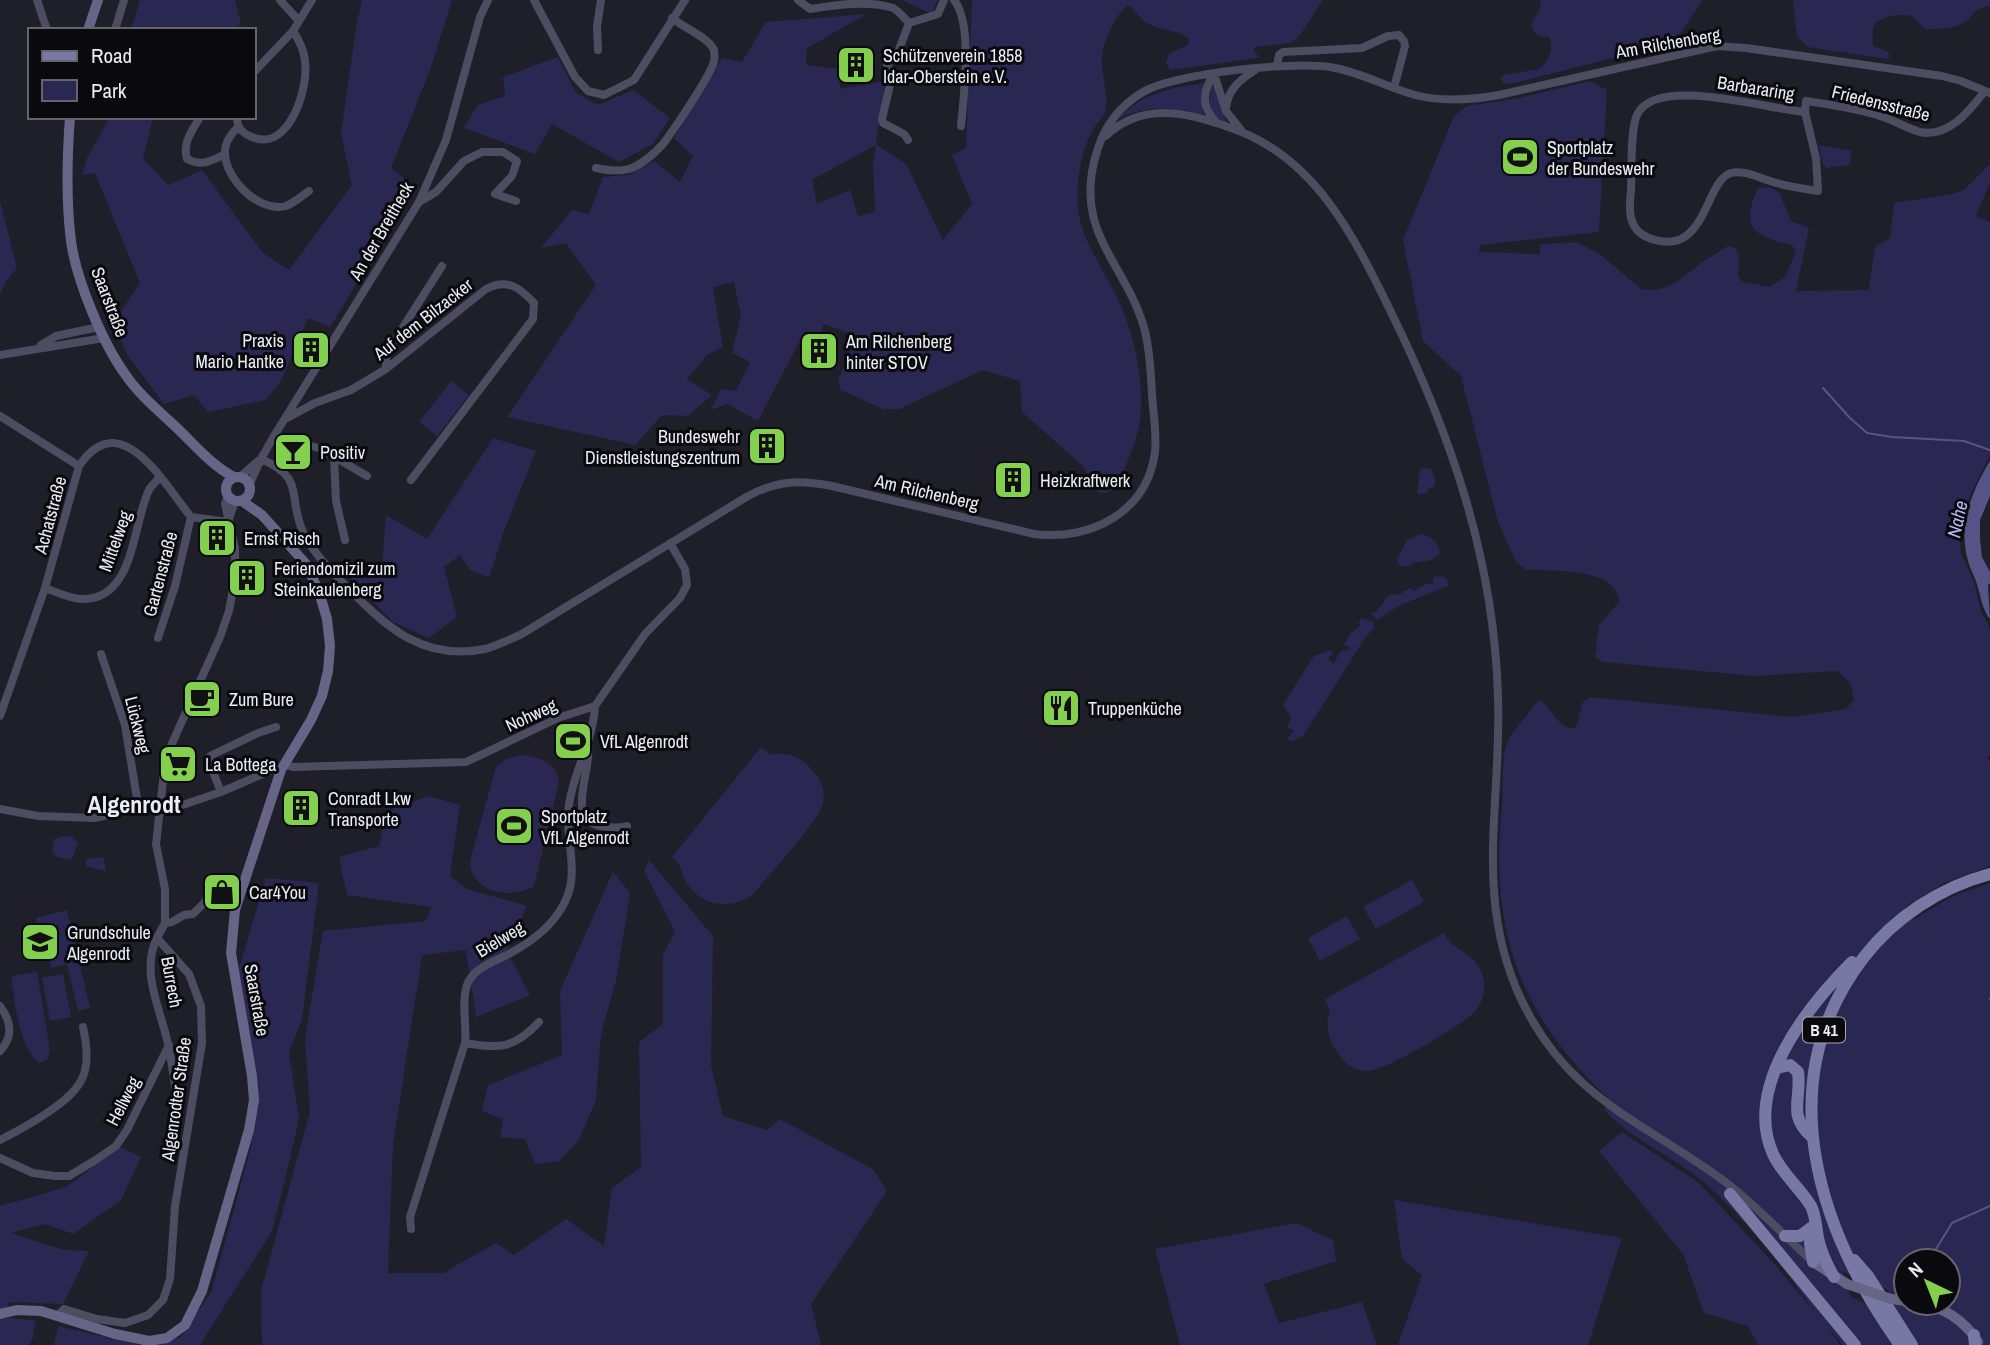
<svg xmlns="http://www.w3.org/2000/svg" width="1990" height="1345" viewBox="0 0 1990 1345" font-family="'Archivo Narrow',sans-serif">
<rect width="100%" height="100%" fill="#1f1f29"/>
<path fill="#2b2753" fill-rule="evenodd" d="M140,0H235L241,24L233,30H131Z
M362,0H452L430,70L391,168L415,187L330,327L308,318L282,379L266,400L208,412L194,395L164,404L128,356L113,323L140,283L95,173L82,175L87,158L110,117H153L143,159L168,185L202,170L263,253L289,270L352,185L341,133L356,28Z
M902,0H938L931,14Z
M972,0H1323L1300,35L1290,43L1255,47L1254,52L1259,56L1257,58L1170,70L1166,63L1169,54L1188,45L1189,39C1178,29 1159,31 1145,22C1139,17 1135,9 1128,5C1113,17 1100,47 1102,66C1103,80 1110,101 1104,114C1101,120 1095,125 1092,131C1080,155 1076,183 1078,209C1082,239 1100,265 1114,291C1134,330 1149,392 1137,435C1134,445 1130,455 1126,465C1121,479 1116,494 1100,493L1092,484L1083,466L1022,412L1020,381L983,370L899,409H883L841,390L838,381L852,346L849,333L824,324L819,336L805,331L758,421L727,404L711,410L721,389L736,391L750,362L732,353L741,315L734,282L713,287L723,347L707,355L687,379L712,395L688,416L662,415L635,445L507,417L596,285L566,243L541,248L572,210L589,214L603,177L629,175L654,161L680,182L693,156L674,138L722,58L742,62L766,22L867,14L807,48L806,65L840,69V89L885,81L876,144L906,164L943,240L972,204L952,155L966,148ZM876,145L873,164L875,212L858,216L850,190L817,204L812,180Z
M1540,0H1702L1683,30L1669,44L1510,84L1503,83L1500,77L1504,75L1539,69C1548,61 1555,50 1549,37C1539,37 1535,35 1531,25L1541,7Z
M1793,0H1990V6C1970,8 1975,19 1961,24C1951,29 1937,29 1926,29C1921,26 1918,21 1914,18C1904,11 1877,16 1873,28C1872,33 1873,40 1873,46L1888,52L1890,57L1887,59L1808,47L1797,36Z
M558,57L576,93L599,105L633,90L670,118L653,144L619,162L552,124L535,154L464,128L478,105L505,96L503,77Z
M1590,81L1607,90L1599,232L1480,245L1479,252L1540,254V244L1577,242L1601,255L1641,289C1667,295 1685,275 1704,261C1712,256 1720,251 1728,246L1735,248L1739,254L1738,276L1743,282L1770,287L1785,277L1796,252L1792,245C1753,237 1740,227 1758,188L1768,187L1779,192L1791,221L1809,228L1796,291L1869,290L1875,246L1890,238L1894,203L1953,194L1964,190L1990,164V182L1976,216L1990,222V455L1970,495L1959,532L1961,553L1974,582L1981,612L1990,628V755L1987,757L1990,762V866L1944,883L1905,907L1913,920L1951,897L1990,883V1345H1843L1827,1327L1840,1345H1758L1748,1326L1704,1313L1683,1254L1599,1151L1622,1132L1699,1183L1775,1265L1817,1315C1785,1269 1737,1207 1692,1173C1661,1150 1631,1138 1604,1110L1610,1100C1518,1014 1490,930 1502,806C1503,791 1502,760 1506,747C1511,730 1527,717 1536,703L1540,700C1553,708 1556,728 1575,728L1578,722L1582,703L1590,697L1793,717L1846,709L1854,700L1851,684L1837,671L1755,676L1603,662L1595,657L1599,625L1619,602C1619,567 1550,571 1526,570L1516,562L1498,522L1461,376L1423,341L1403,240L1454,116L1467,106L1514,99ZM1906,1261H1948V1303H1906ZM1842,1271L1863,1281L1887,1289L1896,1309L1867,1304L1851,1297Z
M1205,83L1201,95L1204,115C1175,107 1144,104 1117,120C1142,93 1170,88 1205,83Z
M1212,85L1215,87L1227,123C1208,118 1207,101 1212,85Z
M1819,145L1852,151L1849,165L1827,168L1822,163Z
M0,201L17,268L6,281L0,295Z
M451,381L469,395L437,436L419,422Z
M493,438L536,451L504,531L489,578L470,570L460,555L444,567L457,617L429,638L393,622L351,579L382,567L386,515L427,539Z
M1427,468L1431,469C1433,477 1438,478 1434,487L1429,488L1427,493L1417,494L1420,469Z
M1421,534C1432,537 1438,541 1440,553C1432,563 1424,561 1413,563L1409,567L1398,565L1397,559L1407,540Z
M1436,576L1445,577L1450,585L1400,605L1377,620L1371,612H1376L1389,595L1402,594L1403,591H1406L1409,588L1416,591L1417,588L1427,584H1433V578Z
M1361,618L1373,622L1375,627L1365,638L1303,736L1290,742L1288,738L1294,730L1287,728L1291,717L1283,705L1314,656L1332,650L1333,654L1328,658L1333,664L1341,651L1349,650L1350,647L1344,645L1350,634L1360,626L1359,622Z
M761,747L771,755C788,752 799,756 810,768C820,778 826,789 823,803C820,820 767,877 753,894C733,910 703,907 688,885C681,874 683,867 672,857Z
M522,755C540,757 557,763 559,782L534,886C510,901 471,892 470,861L496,767L506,759Z
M429,796L460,805L450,876L467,889L527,906L507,951L530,995L476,1017L466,950L422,955L393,1145L388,1273H443L496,1243L514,1255L566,1219L604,1246L612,1188L641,1167L639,1042L663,1024V955L675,931L644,871L649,860L713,936L711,1065L723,1116L767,1130L780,1119L874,1170L887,1191L811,1304L821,1345H262L261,1291L310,1112L305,1039L323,931L426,921L431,907L347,895L339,857L379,846L387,811Z
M64,836L72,837L78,843L72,860L57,857L52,851L55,839Z
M103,857L106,871L86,866V859Z
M613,872L630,893L616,980L601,1034L596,1100L579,1140L559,1161L535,1164L525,1139L500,1137L503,1119L482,1111L488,1085L562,1055L560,991Z
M266,878L319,883L302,1019L289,1053L299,1119L284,1184L272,1231L200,1345H158L182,1336L212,1290L251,1147L259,1086L238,972Z
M1412,880L1424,902L1376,929L1363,907Z
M67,910L90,1008L78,1011L67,964L51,968L44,939L60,935L58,925L38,929L36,918Z
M1347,916L1360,939L1320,961L1308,938Z
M1444,933C1454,954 1479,951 1484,981C1486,991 1482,1003 1475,1011C1464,1025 1384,1071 1367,1071C1354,1071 1344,1063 1337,1052C1328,1039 1325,1025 1330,1011L1325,999Z
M37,972L50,1051L48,1059L40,1063C18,1048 15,1000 11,976Z
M63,974L71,1017L50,1021L42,978Z
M120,1147L141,1157L121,1200L73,1234L45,1224L11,1233L64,1250L89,1251L63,1304L10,1302L2,1317L36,1321L32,1341L29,1345H0V1206L66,1187Z
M1394,1200L1622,1238L1588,1345H1398L1422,1275L1402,1259Z
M1296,1223L1333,1240L1336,1261L1264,1284L1279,1323L1362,1302L1377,1345H1180L1155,1249Z
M58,1326L130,1343L138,1345H54Z"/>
<path fill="#565486" d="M1990,461V496L1980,520V540L1982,557L1990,572V583L1988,585L1990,619C1982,609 1981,597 1977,584C1975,577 1971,571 1969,564C1957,528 1971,492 1990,461Z"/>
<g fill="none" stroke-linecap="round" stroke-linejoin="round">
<path stroke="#565486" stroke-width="2" d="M1823,388L1850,418L1867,433L1892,437L1964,441L1990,450
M1990,1000V999
M1933,1254L1952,1223L1990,1206"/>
<path stroke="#4d4d62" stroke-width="8" d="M37,0L47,30
M280,0L299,21
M534,0L575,77L588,91L604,95L634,80L685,0
M798,0L810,9C835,5 869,0 893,8C899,11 904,18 909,23
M954,0C973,23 964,96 961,126
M909,23L938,14L944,0
M115,30L124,0
M598,50L597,26L601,0
M1277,66L1279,55L1283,52L1362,48L1388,36L1399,35L1404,41L1405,46L1394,88
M254,72L293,31L312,0
M1214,74L1226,111L1241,130
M1214,74C1202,92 1201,106 1216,122
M1226,108C1228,89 1240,80 1255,70
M1805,112C1771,110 1655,74 1637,115C1630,130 1632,170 1631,189C1629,208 1627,230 1649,238C1707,260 1704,181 1731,173C1746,169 1762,180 1777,183C1790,187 1805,189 1818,191L1816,158L1805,112L1806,101C1831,105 1856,108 1880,116C1894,120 1906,128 1920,132C1949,138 1970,110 1985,91
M200,117C192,131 182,143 187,159C202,167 211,161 225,154
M237,117C237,128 242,133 252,137C289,153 309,88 305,61C304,50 299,40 293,31
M238,127C233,132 228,138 226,145C218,172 257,214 286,206C294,203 302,196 309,191
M1106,136C1144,99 1195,114 1239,131C1318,162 1355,239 1390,310C1450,432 1494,558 1498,696C1502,803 1473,897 1521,999C1568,1099 1643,1121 1724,1181C1756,1205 1783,1235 1813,1262
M908,140L904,134L883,123L882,119L892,76L887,64L897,55L909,23
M596,168C607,170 618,172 629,169C640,166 655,153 663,144C673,131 711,75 714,61C715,58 714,53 714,50C710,38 682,27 672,18
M419,202L436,192L464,161L482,152H503L517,161L512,176L495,194L516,201
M41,345L56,336L99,327
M0,355L104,338
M386,369V354L442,266
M0,416L79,466
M287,418L315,403L351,390L386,369L486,289C507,278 519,287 534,303L533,319L411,480
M274,436L319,448L367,476
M334,457L336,501L345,540
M261,459C306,478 287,496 303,532C314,555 333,572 350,590C388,629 425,661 485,649C496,646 508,640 520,635L748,496C779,480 798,480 832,486L1034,534C1090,541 1147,513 1155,452C1157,433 1153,413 1152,394C1151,373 1150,352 1145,331C1126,261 1070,232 1098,148C1106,124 1121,105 1143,92C1175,73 1298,60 1335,68C1363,73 1388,88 1415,95C1442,102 1471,100 1499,95L1717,46L1746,48L1942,76L1961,81L1990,93
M240,477L258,461
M249,486L261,459L274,436L419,202L446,140L480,17L488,0
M229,519L235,501
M45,588C57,592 70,599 82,599C135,600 132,525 149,490C151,486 156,482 159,478
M158,638L175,586L191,517
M101,654L125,725L138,805
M0,716L45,588L79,466C121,404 164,484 191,517L229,522
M588,748C592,769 565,820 600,826C609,827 617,829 627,826
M284,764L293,767L466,762L558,718L595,706L645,634L680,598L687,585L685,569L670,543
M221,792L213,772L210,756L258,733L276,727
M0,809L38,816L95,818L117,813L138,805L159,804
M159,813L221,792L274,769L281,770
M165,923L172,922L184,915L193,914L205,902L211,890
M157,938C140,972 161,1010 168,1044C173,1068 176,1091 178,1115
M0,1006C11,1021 14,1036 0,1051
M465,1043C498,1049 514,1049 539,1022
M0,1140C16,1132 32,1123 47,1113C84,1088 93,1072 83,1027
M0,1158L33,1173L55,1176H69L94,1161L116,1146L127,1130L169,1045
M411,1229L410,1217L465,1043C467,1024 461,1003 467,985C473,967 499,960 514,951C532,941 550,927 561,909C581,878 567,848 568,815C570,777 593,744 595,706
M58,1315L64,1309L97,1319L125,1323L148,1315L163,1300L170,1279L175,1206L202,1043L201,1006L189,974L157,938L165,923V889L156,844L164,772L169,750L220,637L229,611L235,579V548L225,504L228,496"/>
<path stroke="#666588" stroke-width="10" d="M88,30L98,0
M70,117C67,157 66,201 71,241C76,279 102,342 125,374C139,395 159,411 177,428C195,445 212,466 234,477
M226 489a12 12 0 1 1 24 0a12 12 0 1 1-24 0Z
M1813,1262L1847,1284
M1891,1299L1906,1301
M1918,1303C1944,1307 1964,1320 1978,1342
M0,1314L17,1310L41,1311L115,1334L149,1341L167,1338L185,1325L202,1291L249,1130L254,1100L252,1076L231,953L235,910L281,770L311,720L322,696L328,671L330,646L327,619L319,592L306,564L262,515L242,501"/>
<path stroke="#7978a5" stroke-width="12" d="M1776,1068L1790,1065L1798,1072C1802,1098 1787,1115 1811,1136
M1730,1194L1855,1345
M1813,1226L1810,1243L1813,1262
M1785,1236H1800L1812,1227
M1854,1260L1868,1276L1912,1345
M1834,1277C1827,1265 1821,1252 1818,1238C1816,1227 1816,1216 1811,1206C1800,1188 1782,1174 1773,1154C1743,1087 1807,1007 1852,962
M1974,1335L1975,1345
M1900,1345C1818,1230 1768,1081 1864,957C1895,917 1941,887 1990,874"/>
<path stroke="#666588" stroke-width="10" d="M1847,1284L1891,1299"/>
</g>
<defs>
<symbol id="building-square" viewBox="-11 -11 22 22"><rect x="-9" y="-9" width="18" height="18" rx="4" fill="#83d04f" stroke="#09090e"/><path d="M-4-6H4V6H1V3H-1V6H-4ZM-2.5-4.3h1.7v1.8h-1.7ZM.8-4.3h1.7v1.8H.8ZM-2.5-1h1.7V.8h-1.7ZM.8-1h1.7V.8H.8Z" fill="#111"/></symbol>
<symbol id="stadium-square" viewBox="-11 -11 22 22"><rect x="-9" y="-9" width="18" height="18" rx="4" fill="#83d04f" stroke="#09090e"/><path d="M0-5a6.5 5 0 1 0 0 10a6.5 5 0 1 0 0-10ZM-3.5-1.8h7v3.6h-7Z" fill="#111"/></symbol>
<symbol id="bar-square" viewBox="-11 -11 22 22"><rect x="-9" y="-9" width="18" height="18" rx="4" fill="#83d04f" stroke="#09090e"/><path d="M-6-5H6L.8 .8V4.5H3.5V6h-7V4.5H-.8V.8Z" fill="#111"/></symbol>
<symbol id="cafe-square" viewBox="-11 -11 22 22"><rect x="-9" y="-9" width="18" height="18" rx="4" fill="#83d04f" stroke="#09090e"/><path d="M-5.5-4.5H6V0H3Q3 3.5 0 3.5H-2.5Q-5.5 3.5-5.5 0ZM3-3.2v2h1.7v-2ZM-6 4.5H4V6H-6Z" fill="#111"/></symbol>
<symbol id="restaurant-square" viewBox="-11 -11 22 22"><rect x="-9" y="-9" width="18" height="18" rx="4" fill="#83d04f" stroke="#09090e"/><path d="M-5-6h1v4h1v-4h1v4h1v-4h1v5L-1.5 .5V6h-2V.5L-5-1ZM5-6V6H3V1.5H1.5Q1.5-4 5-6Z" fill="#111"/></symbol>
<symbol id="supermarket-square" viewBox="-11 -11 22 22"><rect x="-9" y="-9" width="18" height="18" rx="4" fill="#83d04f" stroke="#09090e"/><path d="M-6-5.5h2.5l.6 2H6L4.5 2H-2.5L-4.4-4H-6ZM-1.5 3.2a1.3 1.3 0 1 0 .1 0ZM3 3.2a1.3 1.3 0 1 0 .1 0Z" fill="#111"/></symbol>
<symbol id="shop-square" viewBox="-11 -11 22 22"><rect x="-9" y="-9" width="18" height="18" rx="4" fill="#83d04f" stroke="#09090e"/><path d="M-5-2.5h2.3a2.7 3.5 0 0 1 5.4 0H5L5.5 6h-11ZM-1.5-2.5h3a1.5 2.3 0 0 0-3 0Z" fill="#111"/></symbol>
<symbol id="school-square" viewBox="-11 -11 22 22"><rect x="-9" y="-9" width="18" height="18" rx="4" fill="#83d04f" stroke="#09090e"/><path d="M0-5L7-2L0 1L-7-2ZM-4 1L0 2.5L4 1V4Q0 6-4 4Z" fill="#111"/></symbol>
</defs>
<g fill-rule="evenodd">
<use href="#building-square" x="834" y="43" width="44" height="44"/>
<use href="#stadium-square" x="1498" y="135" width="44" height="44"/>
<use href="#building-square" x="289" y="328" width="44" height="44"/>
<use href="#building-square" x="797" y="329" width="44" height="44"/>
<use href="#building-square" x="745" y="424" width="44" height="44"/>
<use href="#bar-square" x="271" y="430" width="44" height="44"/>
<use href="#building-square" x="991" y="458" width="44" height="44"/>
<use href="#building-square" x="195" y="516" width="44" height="44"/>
<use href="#building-square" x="225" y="556" width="44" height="44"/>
<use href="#cafe-square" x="180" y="677" width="44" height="44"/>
<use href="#restaurant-square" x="1039" y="686" width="44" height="44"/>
<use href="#stadium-square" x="551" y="719" width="44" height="44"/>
<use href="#supermarket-square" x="156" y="742" width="44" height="44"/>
<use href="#building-square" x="279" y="786" width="44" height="44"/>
<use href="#stadium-square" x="492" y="804" width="44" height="44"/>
<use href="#shop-square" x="200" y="870" width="44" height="44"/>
<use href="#school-square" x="18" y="920" width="44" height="44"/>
</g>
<g text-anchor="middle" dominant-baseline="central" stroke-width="6" stroke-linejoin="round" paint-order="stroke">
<rect fill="#09090e" stroke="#a8a8ae" stroke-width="2" x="1803" y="1017.5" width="42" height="25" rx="5"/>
<g font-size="16" font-weight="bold" fill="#ececf3">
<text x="1824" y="1030">B 41</text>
</g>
<g font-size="18" fill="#ececf3" stroke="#09090e">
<text transform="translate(1668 43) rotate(-10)">Am Rilchenberg</text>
<text transform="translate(1756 88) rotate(9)">Barbararing</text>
<text transform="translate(1881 103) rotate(14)">Friedensstraße</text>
<text transform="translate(381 231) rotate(-60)">An der Breitheck</text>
<text transform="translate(110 302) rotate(69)">Saarstraße</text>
<text transform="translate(423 319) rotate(-38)">Auf dem Bilzacker</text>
<text transform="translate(927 492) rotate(13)">Am Rilchenberg</text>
<text transform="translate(50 515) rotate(-75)">Achatstraße</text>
<text transform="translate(115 541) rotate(-70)">Mittelweg</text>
<text transform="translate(160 574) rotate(-75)">Gartenstraße</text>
<text transform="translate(531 715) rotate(-25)">Nohweg</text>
<text transform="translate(138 725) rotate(76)">Lückweg</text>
<text transform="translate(500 939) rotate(-31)">Bielweg</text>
<text transform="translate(172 982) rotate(80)">Burrech</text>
<text transform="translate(257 1000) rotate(80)">Saarstraße</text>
<text transform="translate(176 1099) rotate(-82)">Algenrodter Straße</text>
<text transform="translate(123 1101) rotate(-63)">Hellweg</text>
</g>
<g font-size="18" fill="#ececf3" stroke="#09090e" text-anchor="start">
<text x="883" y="55">Schützenverein 1858<tspan x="883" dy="21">Idar-Oberstein e.V.</tspan></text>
<text x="1547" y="147">Sportplatz<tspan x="1547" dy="21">der Bundeswehr</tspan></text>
<text x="284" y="340" text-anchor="end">Praxis<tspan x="284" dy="21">Mario Hantke</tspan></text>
<text x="846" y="341">Am Rilchenberg<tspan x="846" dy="21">hinter STOV</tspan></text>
<text x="740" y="436" text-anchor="end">Bundeswehr<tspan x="740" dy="21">Dienstleistungszentrum</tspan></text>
<text x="320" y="452">Positiv</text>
<text x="1040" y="480">Heizkraftwerk</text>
<text x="244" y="538">Ernst Risch</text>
<text x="274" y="568">Feriendomizil zum<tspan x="274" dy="21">Steinkaulenberg</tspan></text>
<text x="229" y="699">Zum Bure</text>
<text x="1088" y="708">Truppenküche</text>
<text x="600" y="741">VfL Algenrodt</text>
<text x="205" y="764">La Bottega</text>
<text x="328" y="798">Conradt Lkw<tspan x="328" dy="21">Transporte</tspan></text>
<text x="541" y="816">Sportplatz<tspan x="541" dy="21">VfL Algenrodt</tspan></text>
<text x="249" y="892">Car4You</text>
<text x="67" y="932">Grundschule<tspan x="67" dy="21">Algenrodt</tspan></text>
</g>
<g font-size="19" font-style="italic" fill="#b9b8f6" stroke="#09090e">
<text transform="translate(1957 519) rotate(-78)">Nahe</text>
</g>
<g font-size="24" font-weight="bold" fill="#ececf3" stroke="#09090e">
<text x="134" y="804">Algenrodt</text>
</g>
</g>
<rect x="28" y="28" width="228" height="91" fill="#09090e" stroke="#64646a" stroke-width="2"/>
<rect x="42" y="51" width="35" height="10" fill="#7978a5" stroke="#64646a" stroke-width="2"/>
<text x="91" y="63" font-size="21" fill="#ececf3">Road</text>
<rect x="42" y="80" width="35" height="21" fill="#2b2753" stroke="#64646a" stroke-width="2"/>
<text x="91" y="98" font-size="21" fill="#ececf3">Park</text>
<g transform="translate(1927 1282) rotate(317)"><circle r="33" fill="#09090e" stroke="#64646a" stroke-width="2"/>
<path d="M0-5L12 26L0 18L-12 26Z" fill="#83d04f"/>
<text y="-10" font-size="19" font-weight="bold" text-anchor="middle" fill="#ececf3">N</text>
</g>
</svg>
